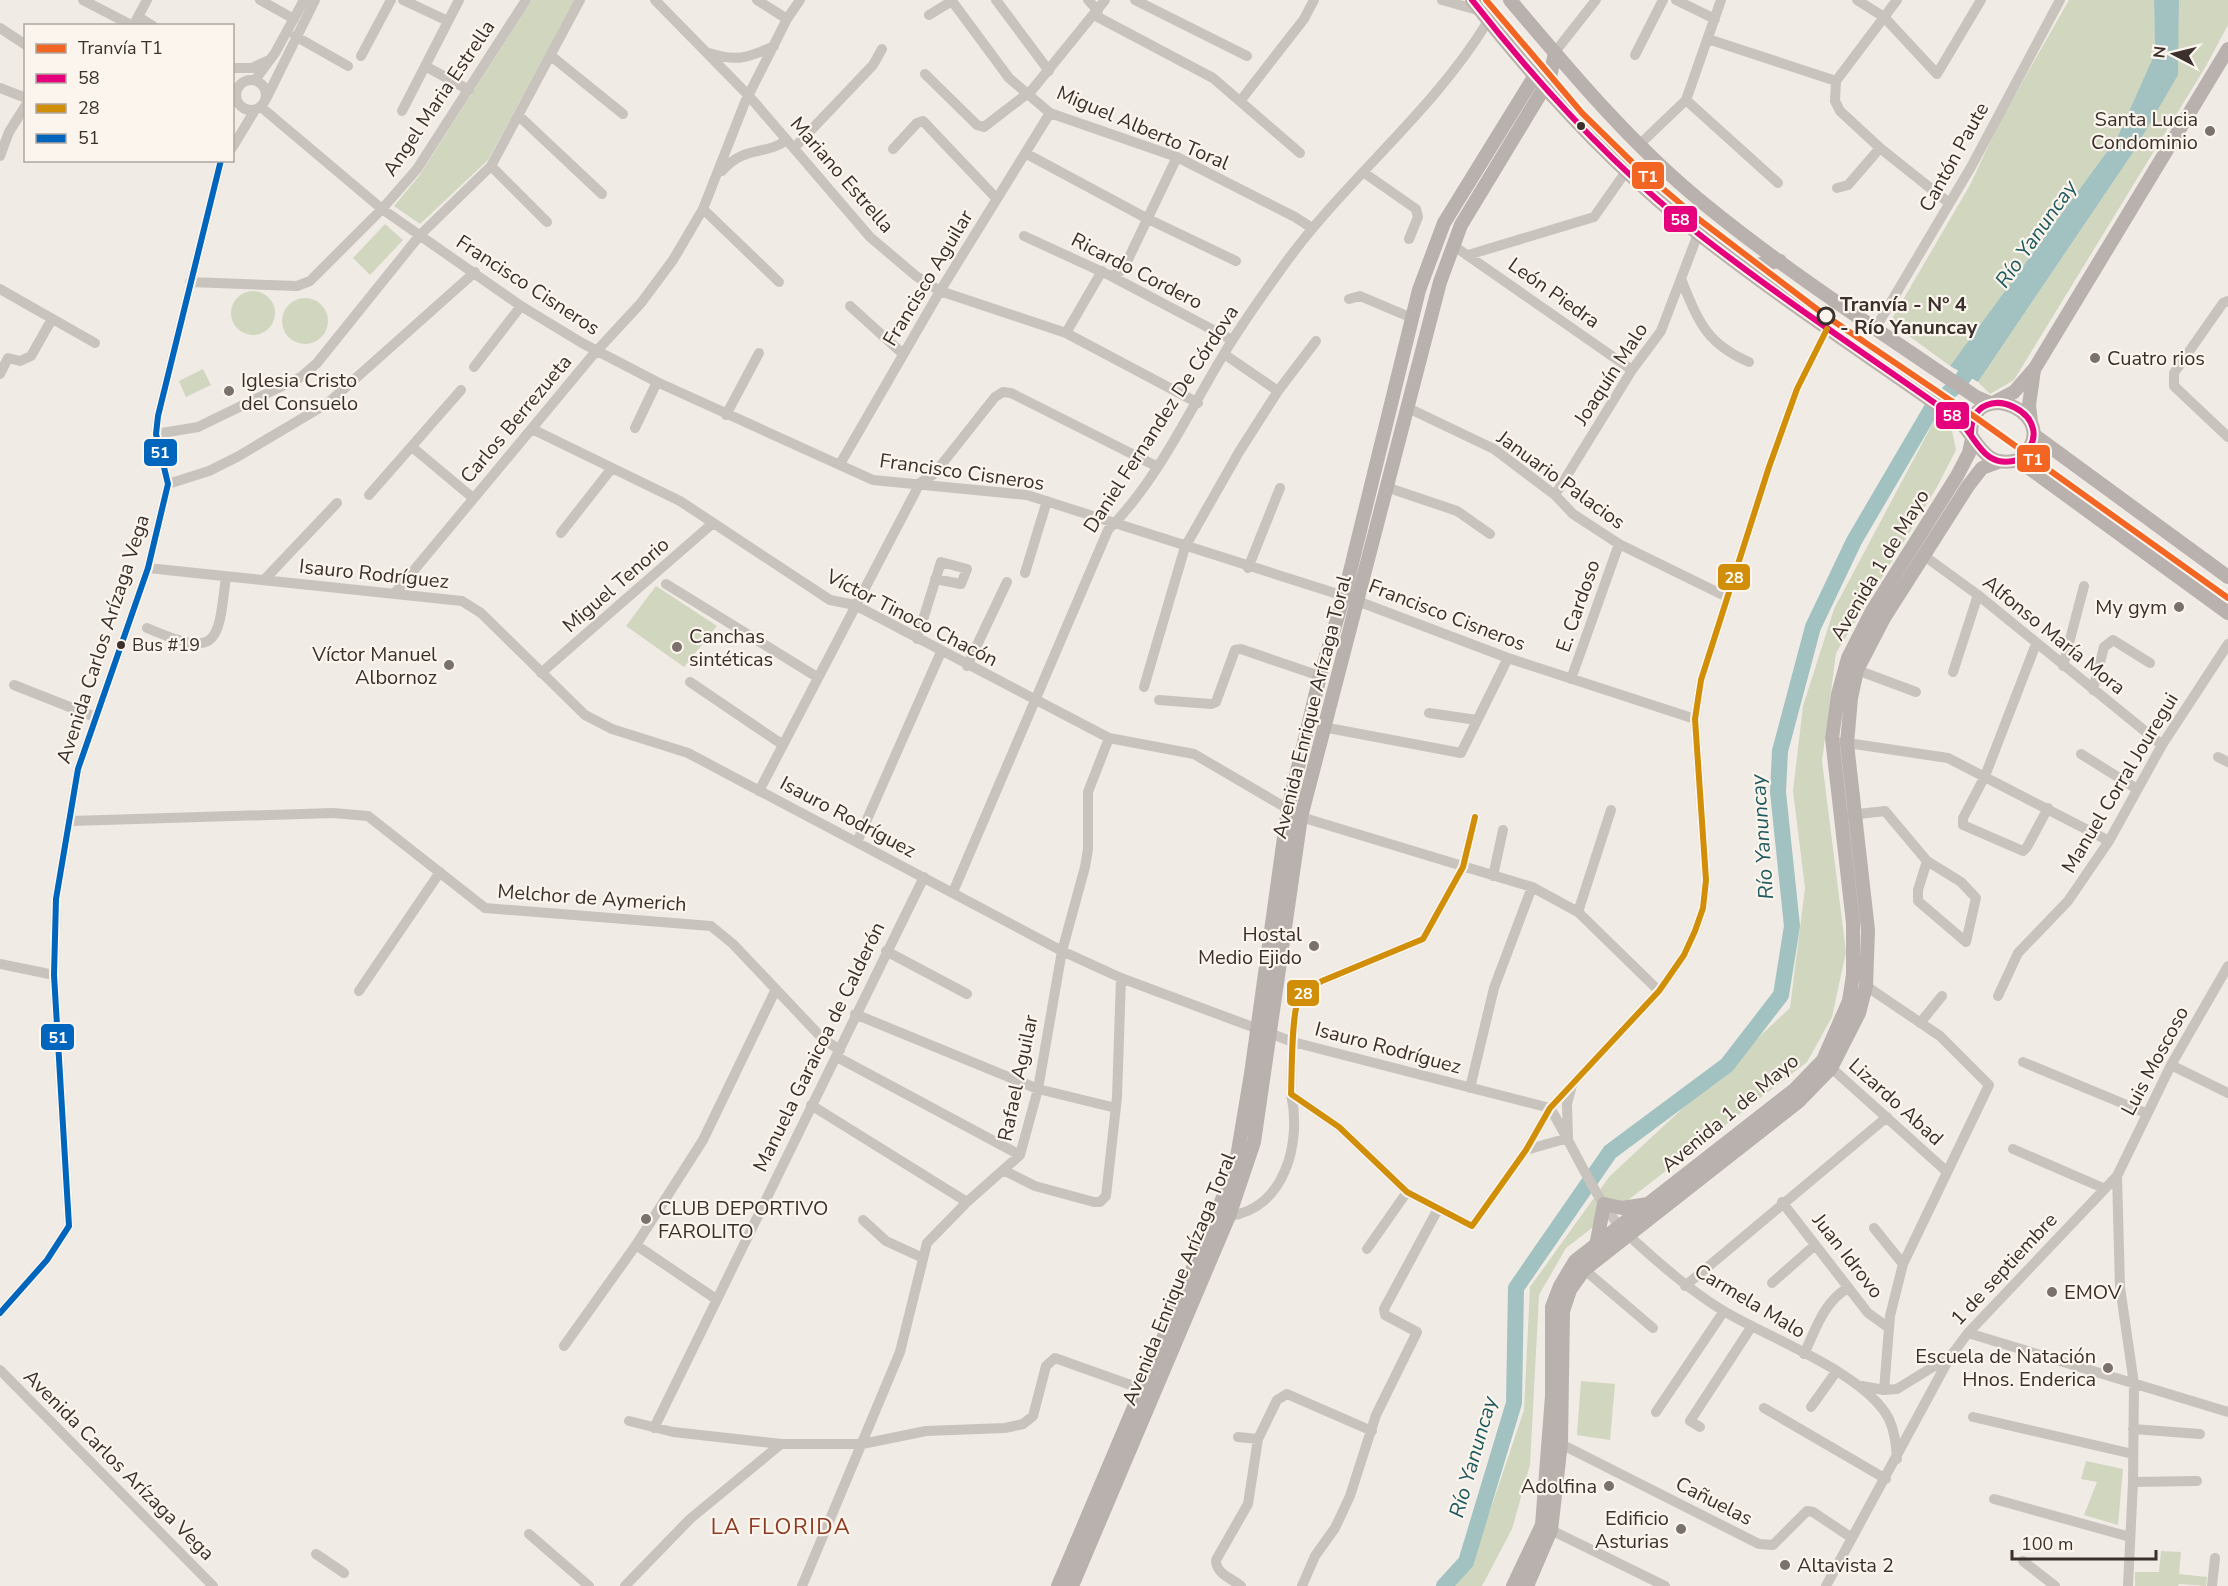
<svg xmlns="http://www.w3.org/2000/svg" width="2228" height="1586" viewBox="0 0 2228 1586" font-family="'Nunito Sans',sans-serif">
<rect width="100%" height="100%" fill="#f0ebe5"/>
<path fill="#d1d6bf" d="M532,0H575L488,160L420,224L394,206L419,176Z
M2069,0H2154L2155,53L2117,138L1950,366L1890,322L1970,185L1999,123Z
M2179,0H2228V25L2206,66L2014,380L1990,394L1978,382L2132,154L2177,75Z
M385,224L403,240L370,275L353,258Z
M231 313a22 22 0 1 1 44 0a22 22 0 1 1-44 0Z
M282 321a23 23 0 1 1 46 0a23 23 0 1 1-46 0Z
M203,369L211,385L186,397L179,381Z
M1934,421L1952,431L1956,450L1937,487L1836,653L1822,761L1846,952L1832,1017L1807,1062L1566,1248L1539,1295L1530,1465L1512,1529L1482,1586H1449L1490,1511L1524,1410L1530,1287L1609,1177L1790,1008L1805,888L1793,791L1803,706L1834,609Z
M656,586L717,626L684,667L626,626Z
M1581,1381L1615,1384L1610,1440L1577,1435Z
M2086,1461L2123,1469L2118,1525L2084,1515L2097,1482L2081,1479Z
M2161,1551L2181,1552L2179,1574L2207,1577L2206,1586L2179,1584L2178,1586H2135V1572H2159Z"/>
<path fill="#a1c2c1" d="M2154,0H2179L2178,75L2132,154L1978,382L1950,366L2117,138L2155,53Z"/>
<g fill="none" stroke-linecap="round" stroke-linejoin="round">
<path stroke="#a1c2c1" stroke-width="16" d="M1444,1586L1466,1562L1514,1403L1516,1288L1610,1152L1727,1065L1781,995L1792,926L1778,792L1780,751L1813,627L1854,541L1932,408L1960,382L1977,358"/>
<path stroke="#c9c3be" stroke-width="10" d="M83,0L133,26
M260,0L294,19
M403,0L448,21
M655,0L749,96L870,237L916,276L940,291L1066,333L1198,403
M757,0L787,19
M996,0L1049,71
M1088,0L1098,11
M1135,0L1247,56
M1442,0L1481,11
M1676,0L1715,19
M1857,0L1884,17L1937,74L1981,0
M1897,0L1836,81L1835,101L1840,111L1880,148L1949,203
M929,15L952,1L1009,78L1050,113L1177,157L1295,217L1312,228
M1094,15L1213,78L1300,153
M140,18L153,26
M133,26L147,0
M0,28L26,45
M295,36L348,66
M1708,39L1836,81
M1555,52L1596,0
M709,53C736,62 748,58 774,46
M550,55L623,114
M1635,55L1663,0
M361,56L391,0
M425,66L469,90
M232,68H252L269,60
M925,74L977,125L984,127L1032,90L1105,0
M236 95a15 15 0 1 1 30 0a15 15 0 1 1-30 0Z
M255,80L275,53L304,0
M0,88L26,98
M266,99L315,0
M1241,100L1304,19L1314,0
M1686,100L1778,183
M261,107L382,209L521,306L582,343L657,382L873,480L1027,495L1344,596L1508,658L1695,719
M402,111L459,0
M519,116L602,194
M1639,145L1686,100L1721,0
M232,148L255,110
M794,148L873,65L882,49
M893,149L917,123L923,121L997,199
M1025,153L1148,219L1236,261
M0,156L9,132L26,105
M491,166L547,222
M722,171C744,145 765,156 787,140
M1363,172L1416,209L1418,217L1409,239
M1837,188L1848,185L1880,148
M703,209L779,282
M1024,236L1111,276L1232,340
M1454,246L1632,370
M1468,255L1594,217L1627,170
M1111,276L1123,270L1177,157
M1681,279C1698,320 1705,343 1749,362
M190,282L297,286L310,281L382,209L417,169L526,0
M0,289L95,343
M1349,299L1360,296L1412,318
M2228,301L2223,303L2174,373V386L2228,437
M850,306L903,354
M1875,329L1971,167L2060,0
M1066,333L1102,271
M1224,354L1278,391
M474,367L521,306
M0,374L8,358L20,361L31,356L52,319
M1406,407L1494,449L1555,495L1573,514L1619,544L1727,597
M726,415L759,353
M635,428L657,382
M532,429L680,501L830,600L855,605L1109,738L1194,754L1288,809
M156,434L198,427L301,377L317,363L420,235L491,166L580,0
M412,447L473,498
M840,464L940,291L1050,113
M168,484L209,471L237,457L328,403L475,272
M1386,487L1457,511L1490,534
M369,495L461,390
M1555,495L1632,370L1661,331L1698,234
M561,533L612,468
M1923,555L1978,595L2162,745
M148,568L462,601L481,613L585,715L612,729L688,753L1062,951L1121,978L1293,1042L1550,1108C1573,1145 1599,1209 1629,1236C1659,1263 1688,1289 1722,1310C1766,1337 1866,1373 1889,1419C1895,1432 1896,1445 1897,1459
M1248,568L1280,488
M1025,573L1047,501
M264,580L337,503
M666,584L817,677
M395,593L592,356L641,303L673,260L703,209L745,102L787,19L800,0
M147,628C219,659 218,644 226,576
M917,639L941,562L967,569L961,584L935,579
M2036,644L1985,776L1963,818V825L2023,851L2027,847L2048,808
M967,666L1007,582
M2063,666L2084,586
M1857,670L1916,692
M1953,672L1978,595
M541,673L713,523
M1571,679L1619,544
M690,682L783,745
M14,685L95,717
M1144,687L1185,547L1239,452L1278,391L1316,341
M2093,690L2104,647L2113,640L2150,663
M1159,700L1211,704L1216,702L1235,650L1241,649L1320,676
M1429,713L1477,720
M1323,727L1461,753L1508,658
M1841,742L1948,758L2109,841
M2081,754L2137,789
M2218,757L2228,762
M759,791L920,483L934,474L995,397L1003,392L1011,393L1156,466
M1850,815L1885,811L1927,861L1961,882L1976,898L1966,942L1918,901V890L1927,861
M1301,817L1532,887L1578,912L1659,991
M1475,817L1463,867L1423,939L1322,981C1314,986 1304,990 1299,998C1291,1014 1292,1074 1291,1094L1339,1127L1407,1192L1472,1226L1526,1150L1550,1108L1659,991L1684,955L1695,931L1703,908L1706,880L1695,719L1701,680L1769,467L1797,389L1827,329
M71,821L333,813L368,816L485,908L711,926L733,944L823,1039L840,1050
M857,842L941,652
M1493,876L1503,830
M953,892L1108,530C1158,480 1189,411 1225,352C1243,322 1264,293 1284,265C1346,179 1433,112 1488,21
M1578,912L1611,810
M886,951L967,994
M0,964L54,975
M1866,986L1940,1036L1989,1085L1903,1264L1890,1316L1884,1390
M359,991L440,872
M1998,996L2018,953L2068,901L2109,841L2162,745L2228,644
M855,1014L1038,1089L1116,1108
M1920,1023L1942,996
M837,1057L1020,1155
M2023,1062L2146,1113
M1827,1064L1945,1170
M2171,1065L2228,1093
M1470,1088L1494,988L1532,887
M811,1105L967,1202
M1568,1138L1567,1104L1572,1085
M2013,1149L2103,1188
M1526,1150L1568,1138
M1003,1170L1035,1186L1094,1202H1100L1106,1196L1117,1097L1121,978
M2117,1176L2120,1287L2134,1384L2133,1482L2128,1586
M1782,1202L1868,1313L1889,1328
M1229,1216C1285,1209 1302,1142 1291,1094
M863,1220L886,1241L923,1258
M1874,1228L1903,1264
M636,1245L716,1299
M1367,1249L1407,1192
M1580,1266L1653,1328
M1772,1283L1815,1245
M1685,1286L1887,1117
M0,1313L47,1260L69,1226L54,975L56,899L78,769L148,568L168,484L156,434L158,416L221,160
M1968,1333L2228,1412
M564,1346L636,1245L703,1140L776,989
M1804,1354C1815,1331 1824,1301 1848,1288
M0,1370L213,1586
M1862,1386L1884,1390L1897,1389L1949,1357
M1811,1407L1836,1372
M1764,1408L1886,1479
M1656,1412L1724,1311
M1973,1417L2133,1454
M629,1421L673,1432L781,1444H862L926,1431L1005,1428L1023,1424L1033,1416L1046,1366L1055,1358L1142,1389
M1700,1427L1690,1421L1752,1326
M654,1428L924,877
M2133,1429L2200,1434
M1238,1437L1258,1439L1277,1400L1287,1394L1372,1431
M1555,1441L1759,1544L1773,1545L1807,1511L1813,1512L1852,1538
M2133,1482L2197,1481
M1994,1499L2130,1537
M1551,1530L1665,1586
M529,1534L589,1586
M316,1554L344,1573
M2023,1561L2055,1586
M625,1586L690,1519L781,1444
M802,1586L900,1352L927,1243L967,1202L1020,1155L1038,1089L1062,951L1085,867L1088,849V792L1109,738
M1241,1586C1231,1578 1216,1574 1216,1560L1248,1504L1258,1439
M1302,1586L1315,1556L1335,1528L1350,1496L1376,1415L1417,1332L1385,1315L1384,1309L1438,1209
M1826,1586L1950,1357L1968,1333L2117,1176L2171,1065L2228,966
M2212,1586L2215,1558"/>
<path stroke="#b8b1ad" stroke-width="14" d="M1472,0C1537,83 1617,170 1700,235C1783,300 1870,357 1956,418C1977,435 1981,470 2018,460C2071,418 1972,371 1971,433
M1510,0C1571,72 1634,148 1708,207C1793,276 1886,335 1976,397L1990,403
M1744,267L1780,261
M1995,402L2014,392L2035,368L2228,49
M2031,422L2029,405L2034,370
M2034,435L2228,577
M2018,460L2228,613
M1596,1246L1604,1204L1622,1208L1648,1204
M1058,1586L1235,1169L1251,1074L1288,809L1320,676L1344,596L1419,290L1444,223L1534,77
M1072,1586L1229,1216L1254,1142L1301,817L1440,282L1461,225L1550,78L1555,52
M1513,1586L1542,1525L1552,1396V1307L1560,1286L1575,1261L1794,1090L1823,1060L1849,1001L1853,975V923L1832,738L1838,694L1848,658L1872,611L1957,476L1969,453L1972,439
M1527,1586L1551,1530L1561,1443L1563,1311L1570,1290L1584,1270L1798,1102L1831,1068L1859,1013L1866,986L1868,930L1847,744L1851,698L1857,670L1884,618L1968,486L1982,468L2001,461"/>
<defs>
<path id="bus-1" d="M1472,0C1537,83 1617,170 1700,235C1783,300 1870,357 1956,418C1977,435 1981,470 2018,460C2071,418 1972,371 1971,433"/>
<path id="bus-2" d="M1475,817L1463,867L1423,939L1322,981C1314,986 1304,990 1299,998C1291,1014 1292,1074 1291,1094L1339,1127L1407,1192L1472,1226L1526,1150L1550,1108L1659,991L1684,955L1695,931L1703,908L1706,880L1695,719L1701,680L1769,467L1797,389L1827,329"/>
<path id="bus-3" d="M0,1313L47,1260L69,1226L54,975L56,899L78,769L148,568L168,484L156,434L158,416L221,160"/>
</defs>
<use href="#bus-1" stroke="#fbf5ee" stroke-width="10"/>
<use href="#bus-2" stroke="#fbf5ee" stroke-width="10"/>
<use href="#bus-3" stroke="#fbf5ee" stroke-width="10"/>
<use href="#bus-1" stroke="#e5007d" stroke-width="6"/>
<use href="#bus-2" stroke="#d18e09" stroke-width="6"/>
<use href="#bus-3" stroke="#0065bd" stroke-width="6"/>
<defs>
<path id="tram-1" d="M1486,0L1582,113L1635,165L1701,221L1826,316L1975,417L2228,598"/>
</defs>
<use href="#tram-1" stroke="#fbf5ee" stroke-width="10"/>
<use href="#tram-1" stroke="#f26522" stroke-width="6"/>
</g>
<g fill="#3b302b" stroke="#fbf5ee" stroke-width="2">
<circle cx="1581" cy="126" r="5"/>
<circle cx="121" cy="645" r="5"/>
</g>
<g fill="#7a716c" stroke="#fbf5ee" stroke-width="2">
<circle cx="2210" cy="131" r="6"/>
<circle cx="2095" cy="358" r="6"/>
<circle cx="229" cy="391" r="6"/>
<circle cx="2179" cy="607" r="6"/>
<circle cx="677" cy="647" r="6"/>
<circle cx="449" cy="665" r="6"/>
<circle cx="1314" cy="946" r="6"/>
<circle cx="646" cy="1219" r="6"/>
<circle cx="2052" cy="1292" r="6"/>
<circle cx="2108" cy="1368" r="6"/>
<circle cx="1609" cy="1486" r="6"/>
<circle cx="1681" cy="1529" r="6"/>
<circle cx="1785" cy="1565" r="6"/>
</g>
<circle fill="#fbf5ee" stroke="#3b302b" stroke-width="3" cx="1826" cy="316" r="8"/>
<g text-anchor="middle" dominant-baseline="central" stroke-width="4.5" stroke-linejoin="round" paint-order="stroke">
<g font-size="18" fill="#3b302b" stroke="#fbf5ee" text-anchor="start">
<text x="132" y="645">Bus #19</text>
</g>
<g font-size="20" fill="#3b302b" stroke="#fbf5ee">
<text transform="translate(439 98) rotate(-56)">Angel Maria Estrella</text>
<text transform="translate(1143 128) rotate(23)">Miguel Alberto Toral</text>
<text transform="translate(1954 157) rotate(-61)">Cantón Paute</text>
<text transform="translate(842 175) rotate(49)">Mariano Estrella</text>
<text transform="translate(1137 271) rotate(27)">Ricardo Cordero</text>
<text transform="translate(928 278) rotate(-59)">Francisco Aguilar</text>
<text transform="translate(528 285) rotate(33)">Francisco Cisneros</text>
<text transform="translate(1554 293) rotate(35)">León Piedra</text>
<text transform="translate(1611 374) rotate(-57)">Joaquín Malo</text>
<text transform="translate(516 419) rotate(-50)">Carlos Berrezueta</text>
<text transform="translate(1161 419) rotate(-57)">Daniel Fernandez De Córdova</text>
<text transform="translate(962 472) rotate(8)">Francisco Cisneros</text>
<text transform="translate(1561 480) rotate(36)">Januario Palacios</text>
<text transform="translate(1880 565) rotate(-59)">Avenida 1 de Mayo</text>
<text transform="translate(374 574) rotate(6)">Isauro Rodríguez</text>
<text transform="translate(616 585) rotate(-41)">Miguel Tenorio</text>
<text transform="translate(1578 606) rotate(-71)">E. Cardoso</text>
<text transform="translate(1447 615) rotate(21)">Francisco Cisneros</text>
<text transform="translate(912 618) rotate(27)">Víctor Tinoco Chacón</text>
<text transform="translate(2054 635) rotate(39)">Alfonso María Mora</text>
<text transform="translate(103 639) rotate(-72)">Avenida Carlos Arízaga Vega</text>
<text transform="translate(1312 707) rotate(-76)">Avenida Enrique Arízaga Toral</text>
<text transform="translate(2120 783) rotate(-59)">Manuel Corral Jouregui</text>
<text transform="translate(848 817) rotate(28)">Isauro Rodríguez</text>
<text transform="translate(592 898) rotate(4)">Melchor de Aymerich</text>
<text transform="translate(819 1047) rotate(-64)">Manuela Garaicoa de Calderón</text>
<text transform="translate(1388 1048) rotate(15)">Isauro Rodríguez</text>
<text transform="translate(2155 1061) rotate(-62)">Luis Moscoso</text>
<text transform="translate(1018 1078) rotate(-78)">Rafael Aguilar</text>
<text transform="translate(1896 1102) rotate(42)">Lizardo Abad</text>
<text transform="translate(1730 1113) rotate(-40)">Avenida 1 de Mayo</text>
<text transform="translate(1848 1256) rotate(52)">Juan Idrovo</text>
<text transform="translate(2004 1269) rotate(-47)">1 de septiembre</text>
<text transform="translate(1179 1279) rotate(-68)">Avenida Enrique Arízaga Toral</text>
<text transform="translate(1750 1301) rotate(31)">Carmela Malo</text>
<text transform="translate(119 1465) rotate(45)">Avenida Carlos Arízaga Vega</text>
<text transform="translate(1714 1501) rotate(27)">Cañuelas</text>
</g>
<g font-size="20" fill="#3b302b" stroke="#fbf5ee" text-anchor="end">
<text x="2198" y="119">Santa Lucia<tspan x="2198" dy="23">Condominio</tspan></text>
<text x="2107" y="358" text-anchor="start">Cuatro rios</text>
<text x="241" y="380" text-anchor="start">Iglesia Cristo<tspan x="241" dy="23">del Consuelo</tspan></text>
<text x="2167" y="607">My gym</text>
<text x="689" y="636" text-anchor="start">Canchas<tspan x="689" dy="23">sintéticas</tspan></text>
<text x="437" y="654">Víctor Manuel<tspan x="437" dy="23">Albornoz</tspan></text>
<text x="1302" y="934">Hostal<tspan x="1302" dy="23">Medio Ejido</tspan></text>
<text x="658" y="1208" text-anchor="start">CLUB DEPORTIVO<tspan x="658" dy="23">FAROLITO</tspan></text>
<text x="2064" y="1292" text-anchor="start">EMOV</text>
<text x="2096" y="1356">Escuela de Natación<tspan x="2096" dy="23">Hnos. Enderica</tspan></text>
<text x="1597" y="1486">Adolfina</text>
<text x="1669" y="1518">Edificio<tspan x="1669" dy="23">Asturias</tspan></text>
<text x="1797" y="1565" text-anchor="start">Altavista 2</text>
</g>
<g font-size="20" font-weight="bold" fill="#3b302b" stroke="#fbf5ee" text-anchor="start">
<text x="1840" y="304">Tranvía - Nº 4<tspan x="1840" dy="23">- Río Yanuncay</tspan></text>
</g>
<g font-size="21" font-style="italic" fill="#1f5a5e" stroke="#fbf5ee">
<text transform="translate(2036 234) rotate(-55)">Río Yanuncay</text>
<text transform="translate(1762 837) rotate(-94)">Río Yanuncay</text>
<text transform="translate(1473 1457) rotate(-74)">Río Yanuncay</text>
</g>
<g font-size="22" letter-spacing="1.5" fill="#8c3b22" stroke="#fbf5ee">
<text x="781" y="1527">LA FLORIDA</text>
</g>
</g>
<g stroke="#fbf5ee" stroke-width="2">
<rect x="1631" y="161" width="34" height="29" rx="6" fill="#f26522"/>
<rect x="1663" y="205" width="35" height="28" rx="6" fill="#e5007d"/>
<rect x="1935" y="401" width="35" height="29" rx="6" fill="#e5007d"/>
<rect x="143" y="438" width="35" height="29" rx="6" fill="#0065bd"/>
<rect x="2016" y="444" width="35" height="29" rx="6" fill="#f26522"/>
<rect x="1717" y="563" width="34" height="28" rx="6" fill="#d18e09"/>
<rect x="1286" y="979" width="34" height="28" rx="6" fill="#d18e09"/>
<rect x="40" y="1023" width="35" height="28" rx="6" fill="#0065bd"/>
</g>
<g font-size="16" text-anchor="middle" font-weight="bold" fill="#fff">
<text x="1648" y="182">T1</text>
<text x="1680" y="225">58</text>
<text x="1952" y="421">58</text>
<text x="160" y="458">51</text>
<text x="2033" y="465">T1</text>
<text x="1734" y="583">28</text>
<text x="1303" y="999">28</text>
<text x="58" y="1043">51</text>
</g>
<rect x="24" y="24" width="210" height="138" fill="#fbf5ee" stroke="#aea6a0" stroke-width="1.5"/>
<rect x="36" y="44" width="30" height="9" fill="#f26522" stroke="#aea6a0" stroke-width="1.5"/>
<text x="78" y="54" font-size="18" fill="#3b302b">Tranvía T1</text>
<rect x="36" y="74" width="30" height="9" fill="#e5007d" stroke="#aea6a0" stroke-width="1.5"/>
<text x="78" y="84" font-size="18" fill="#3b302b">58</text>
<rect x="36" y="104" width="30" height="9" fill="#d18e09" stroke="#aea6a0" stroke-width="1.5"/>
<text x="78" y="114" font-size="18" fill="#3b302b">28</text>
<rect x="36" y="134" width="30" height="9" fill="#0065bd" stroke="#aea6a0" stroke-width="1.5"/>
<text x="78" y="144" font-size="18" fill="#3b302b">51</text>
<g transform="translate(2174 54) rotate(277)" stroke="#fbf5ee" stroke-width="4.5" paint-order="stroke">
<path d="M0-4.5L10 22L0 15L-10 22Z" fill="#3b302b"/>
<text y="-9" font-size="16" font-weight="bold" text-anchor="middle" fill="#3b302b">N</text>
</g>
<path d="M2012 1550v9h144v-9" fill="none" stroke="#3b302b" stroke-width="3"/>
<text x="2021" y="1550" font-size="18" fill="#3b302b" stroke="#fbf5ee" stroke-width="4.5" paint-order="stroke">100 m</text>
</svg>
